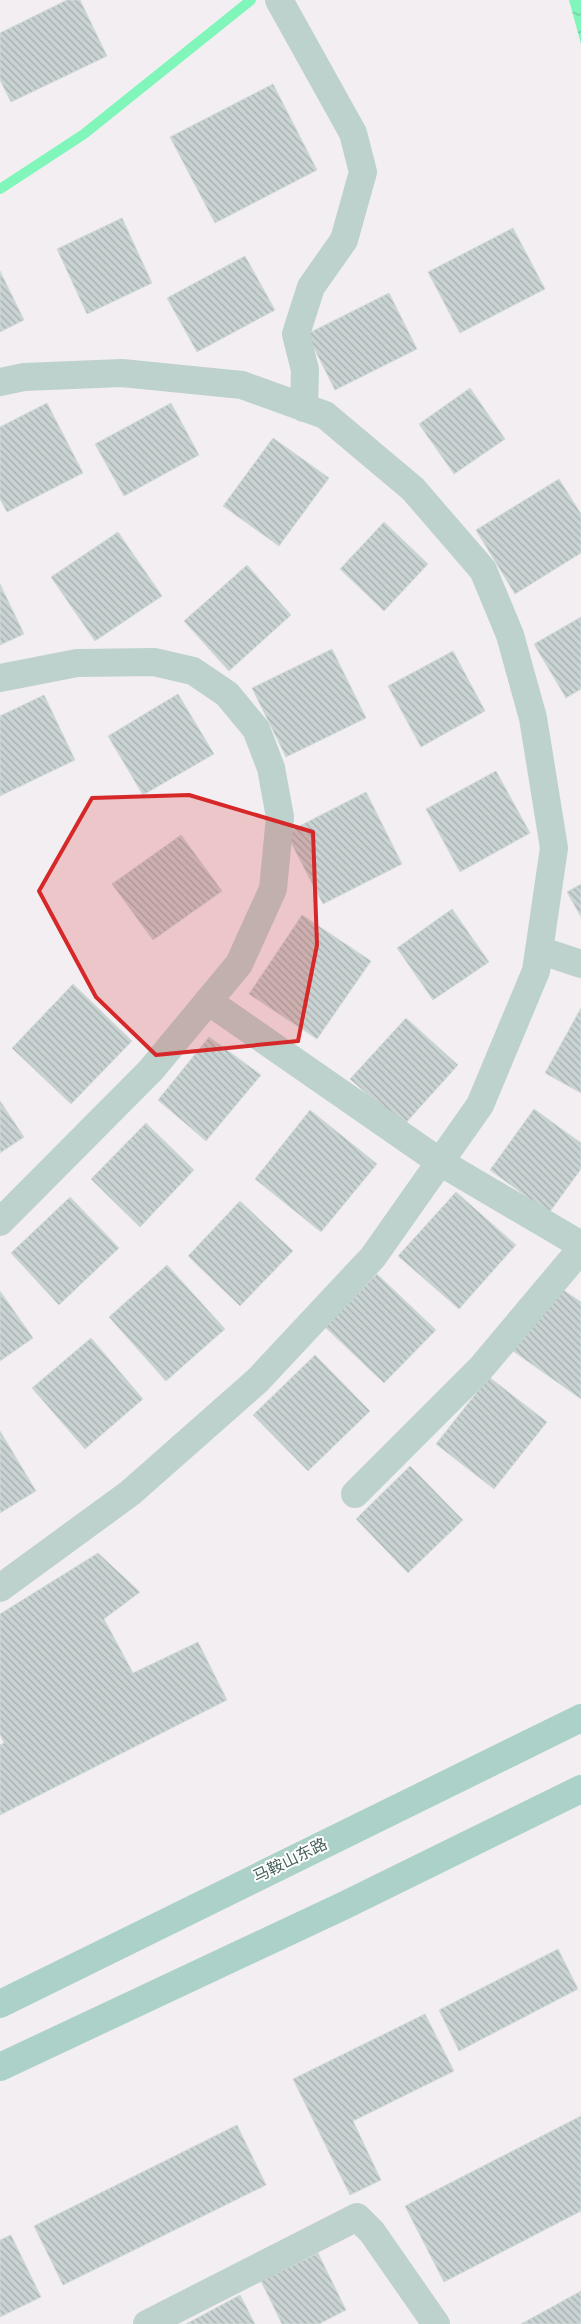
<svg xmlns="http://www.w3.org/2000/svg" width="581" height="2324" viewBox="0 0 581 2324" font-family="Raleway,'Noto Sans SC',sans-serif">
<defs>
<pattern id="water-ripples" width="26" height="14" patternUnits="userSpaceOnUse" patternTransform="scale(1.25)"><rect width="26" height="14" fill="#80f6ba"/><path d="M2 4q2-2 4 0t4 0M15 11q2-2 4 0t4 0" fill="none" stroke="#6bca9a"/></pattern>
<pattern id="building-back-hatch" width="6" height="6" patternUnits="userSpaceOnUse" patternTransform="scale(1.25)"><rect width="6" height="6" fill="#cad3d3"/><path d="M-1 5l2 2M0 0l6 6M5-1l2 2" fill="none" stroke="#a6aeae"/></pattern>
</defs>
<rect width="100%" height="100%" fill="#f2eef1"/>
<path fill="url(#water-ripples)" d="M569,0H581V44Z"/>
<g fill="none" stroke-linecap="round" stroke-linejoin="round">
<path stroke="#80f6ba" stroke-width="10" d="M0,189L84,134L251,0"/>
</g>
<path fill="url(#building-back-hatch)" stroke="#d2dbdb" d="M67,0H80L107,56L11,102L0,80V33Z
M273,84L317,170L215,223L170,137Z
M122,218L152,283L87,314L57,249Z
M513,228L545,289L460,333L428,272Z
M245,256L275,310L197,352L167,298Z
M0,271L24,320L0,332Z
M389,293L417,349L335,390L307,334Z
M470,388L505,439L454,474L419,424Z
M47,403L83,473L7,512L0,499V427Z
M171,403L199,455L124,496L95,444Z
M273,438L329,478L279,546L223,506Z
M559,479L581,514V553L515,594L476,530Z
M384,522L428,564L384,611L340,569Z
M118,532L162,596L95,641L51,577Z
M247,565L291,615L229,671L184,621Z
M0,584L24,634L0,645Z
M581,617V689L566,698L534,644Z
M332,649L366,718L286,757L252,688Z
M453,651L485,711L421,747L388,686Z
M178,694L214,754L143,795L108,736Z
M44,695L75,760L0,796V716Z
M496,771L530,833L460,872L426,809Z
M366,792L402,864L323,904L286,833Z
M181,835L222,891L153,940L112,884Z
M581,884V917L567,892Z
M452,909L489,962L433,1000L397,948Z
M302,915L371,961L317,1039L249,994Z
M73,984L132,1041L71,1104L12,1048Z
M581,1008V1093L545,1073Z
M406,1018L458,1065L403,1126L350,1079Z
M209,1037L261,1075L206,1141L158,1100Z
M0,1101L24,1137L0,1153Z
M534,1109L581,1143V1169L549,1213L490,1170Z
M310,1110L377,1164L321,1232L255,1179Z
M146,1123L194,1170L140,1227L91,1179Z
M456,1192L516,1245L459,1309L398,1256Z
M70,1197L119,1248L59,1305L11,1253Z
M240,1201L293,1251L240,1306L188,1256Z
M167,1265L225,1329L166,1381L109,1317Z
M377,1274L436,1330L384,1383L325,1327Z
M559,1287L581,1302V1399L513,1351Z
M0,1291L33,1338L0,1361Z
M91,1338L143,1399L85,1449L32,1388Z
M315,1355L370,1411L308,1471L253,1415Z
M489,1377L547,1422L494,1489L436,1444Z
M0,1431L36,1491L0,1513Z
M410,1466L463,1520L408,1573L356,1519Z
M98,1553L140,1592L104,1619L133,1673L198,1642L227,1700L0,1815V1745L4,1743L0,1734V1614Z
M558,1949L578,1989L459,2051L439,2010Z
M425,2014L454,2071L353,2121L381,2180L350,2195L293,2079Z
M581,2116V2211L444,2282L405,2206Z
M237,2125L266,2185L63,2285L34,2226Z
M11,2235L41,2297L0,2317V2240Z
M318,2253L346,2310L319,2324H282L261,2281Z
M581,2291V2324H521Z
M240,2295L255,2324H186Z"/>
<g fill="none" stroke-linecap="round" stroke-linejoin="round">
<path stroke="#bdd2cd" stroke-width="28" d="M279,0L353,133L363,172L344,240L311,287L296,334L305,370L304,408
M0,382L24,377L122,373L242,385L325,415L413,489L483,570L510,635L533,718L554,848L536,971L480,1105L373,1257L258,1380L130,1493L0,1588
M0,678L77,663L154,662L193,671L227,694L256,729L271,768L280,817L273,889L239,964L151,1070L0,1222
M539,950L581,964
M208,1001L440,1162L581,1245
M355,1494L481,1368L581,1249
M147,2324L357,2217L372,2232L436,2324"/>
<path stroke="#abd1c9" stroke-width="28" d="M0,2004L581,1718
M0,2067L343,1906L581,1789"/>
</g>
<path fill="#d62828" fill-opacity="0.2" stroke="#d62828" stroke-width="4" stroke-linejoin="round" d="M189,795L313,832L317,945L298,1041L156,1055L96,997L39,891L92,798Z"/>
<g text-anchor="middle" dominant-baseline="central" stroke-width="4" stroke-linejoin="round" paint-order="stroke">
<g font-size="16" fill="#455e58" stroke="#fff">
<text transform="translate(290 1860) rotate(-26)">马鞍山东路</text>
</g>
</g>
</svg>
